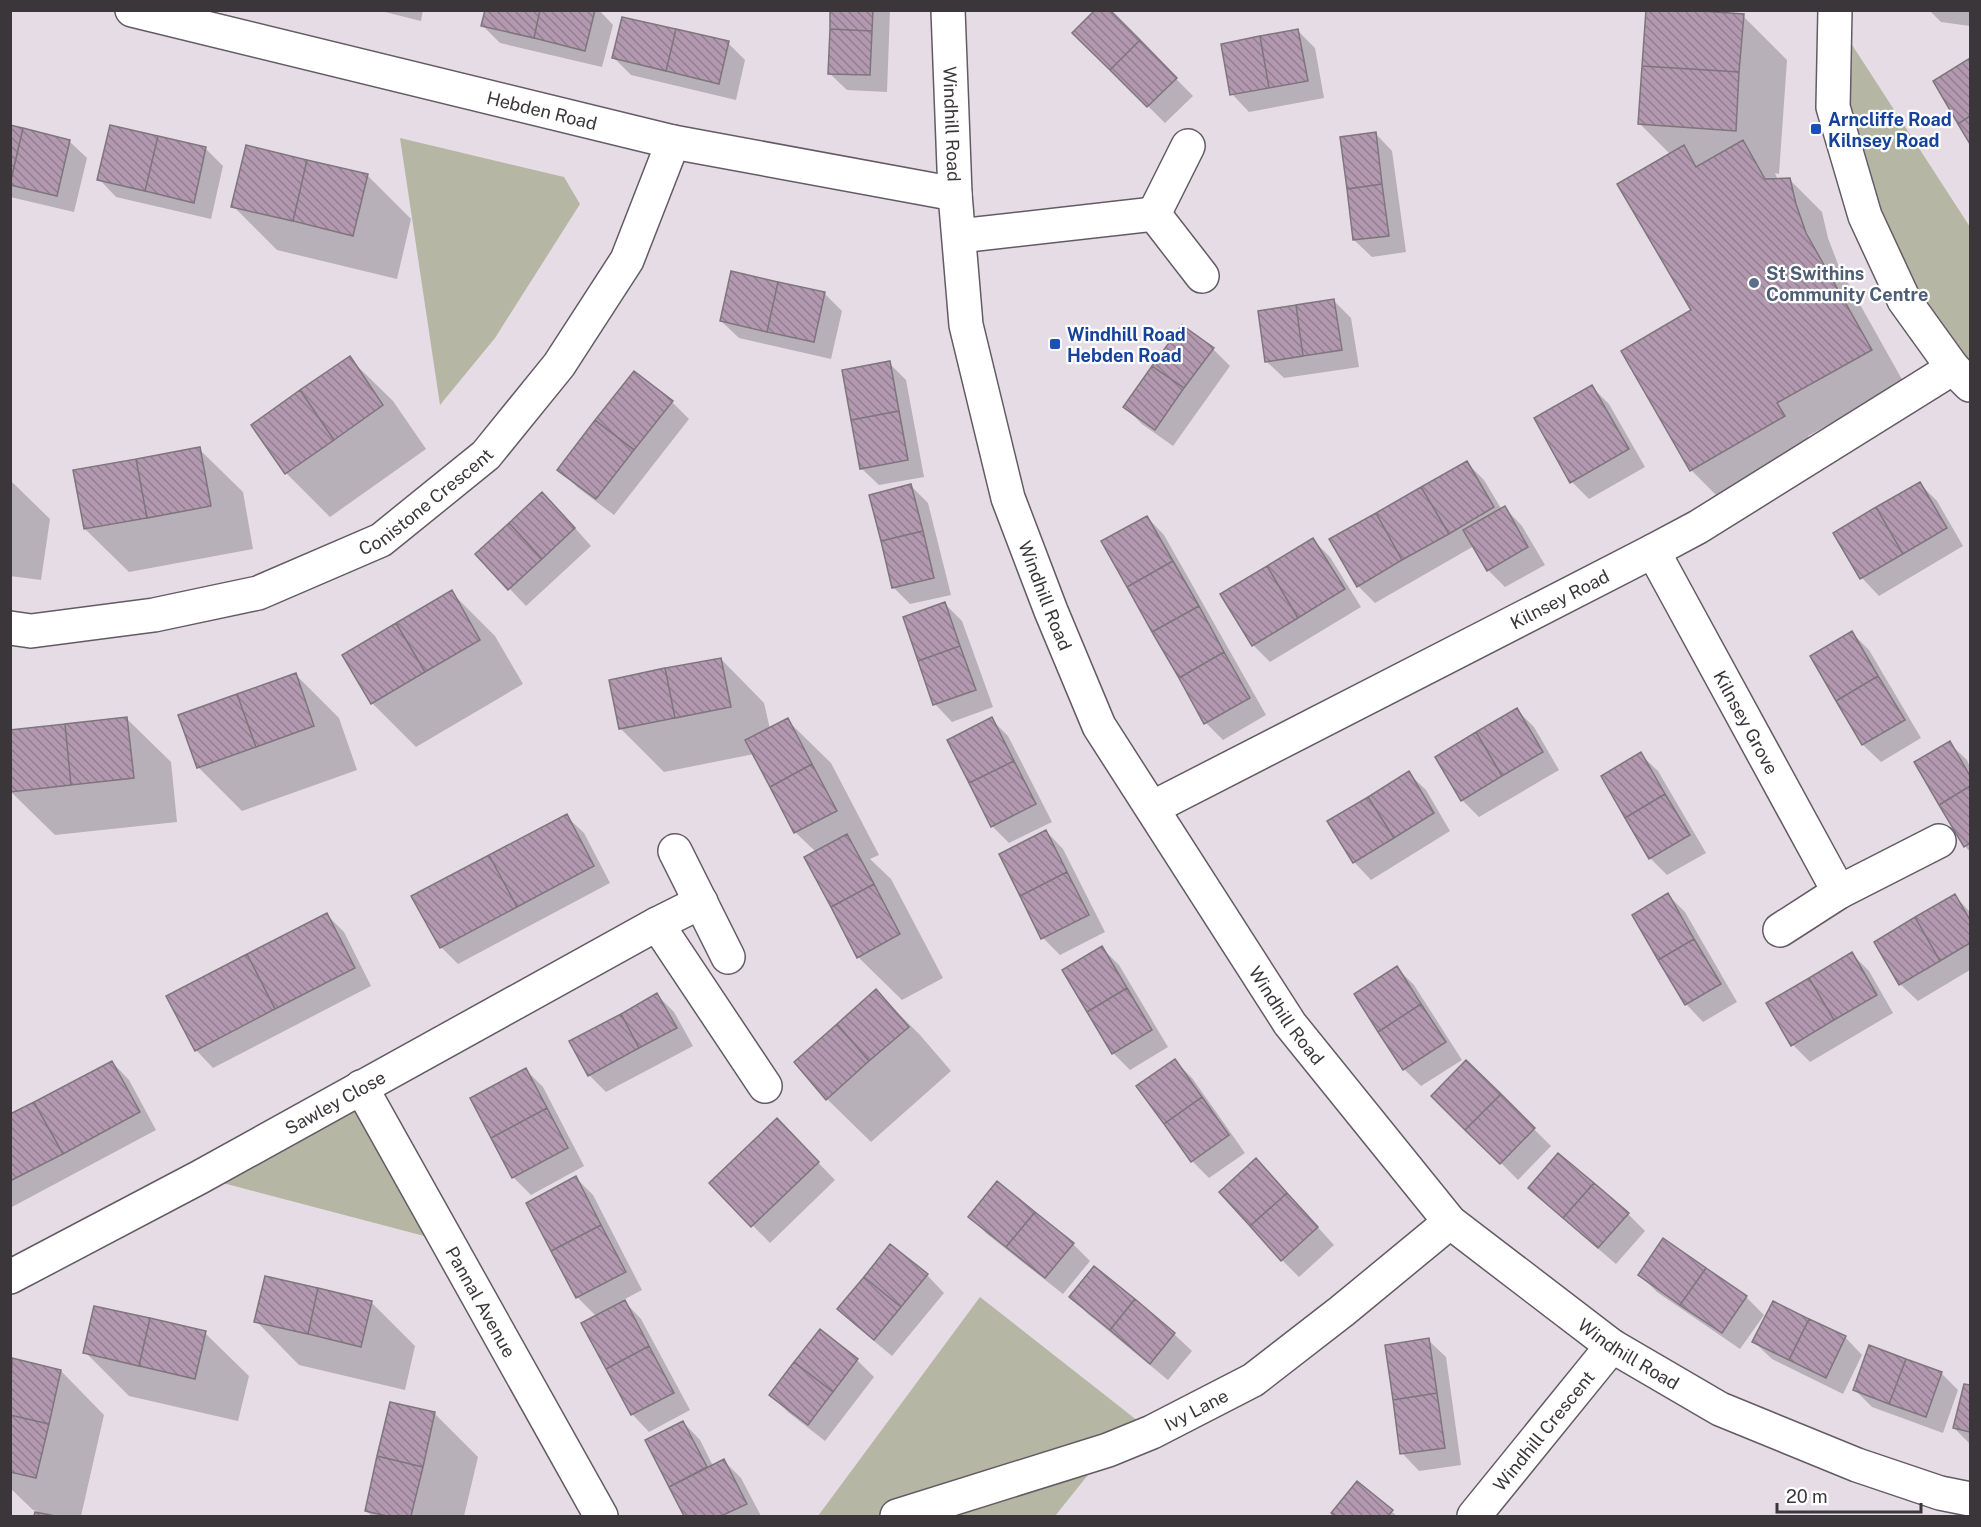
<svg xmlns="http://www.w3.org/2000/svg" width="1981" height="1527" viewBox="0 0 1981 1527" font-family="'Public Sans',sans-serif">
<defs>
<pattern id="building-back-hatch" width="6" height="6" patternUnits="userSpaceOnUse" patternTransform="scale(1.5)"><rect width="6" height="6" fill="#b299b0"/><path d="M-1 5l2 2M0 0l6 6M5-1l2 2" fill="none" stroke="#927e90"/></pattern>
</defs>
<rect width="100%" height="100%" fill="#e6dce6"/>
<path fill="#b5b7a4" d="M1834,17L1970,227V385L1865,216Z
M400,138L564,177L580,204L495,338L440,405Z
M361,1087L447,1242L200,1177Z
M980,1297L1152,1432L1108,1450L1055,1516H818Z"/>
<path fill="#0003" d="M377,10H423L421,21Z
M487,10H599L613,25L602,67L500,43L483,26Z
M832,10H890L887,92L847,90L829,73Z
M1108,10L1193,96L1165,123L1074,33Z
M1929,10H1970V26L1941,22Z
M1743,16L1787,60L1779,174L1775,173L1778,180L1789,179L1822,212L1828,238L1839,267L1904,383L1808,436L1816,449L1724,503L1691,470L1693,311L1671,155L1639,123Z
M1298,31L1315,48L1324,98L1249,112L1232,94Z
M728,43L745,60L736,100L631,75L614,58Z
M1970,60V141L1935,82Z
M10,127L69,141L87,158L74,212L10,197Z
M1375,133L1392,151L1406,252L1372,257L1354,240Z
M206,149L223,166L211,219L116,197L99,179Z
M367,175L411,219L397,279L277,250L233,206Z
M824,293L842,311L831,359L739,338L721,321Z
M1334,301L1351,318L1359,367L1284,378L1266,361Z
M1213,349L1230,366L1173,446L1142,424L1125,407Z
M349,358L393,401L426,449L330,517L286,473L253,425Z
M889,363L906,380L924,477L879,485L861,468Z
M1592,387L1609,404L1645,467L1589,499L1572,482L1536,419Z
M672,402L689,419L614,515L577,487L559,469Z
M199,449L243,492L253,549L129,572L85,529Z
M1467,463L1484,480L1502,510L1505,508L1522,526L1545,565L1505,587L1488,570L1474,546L1375,603L1358,586Z
M10,480L50,519L41,580L10,576Z
M1920,484L1937,501L1963,546L1879,596L1862,578L1835,534Z
M911,486L928,503L951,595L910,604L893,587Z
M560,511L591,546L526,606L478,555Z
M1147,517L1164,535L1266,715L1223,740L1206,723Z
M1313,540L1330,557L1361,607L1270,662L1253,645Z
M451,592L495,636L523,684L416,747L372,703Z
M945,604L962,621L993,707L952,722L935,704Z
M1852,633L1869,650L1921,738L1881,762L1863,745L1812,657Z
M721,659L764,703L770,729L787,720L831,763L879,855L870,859L891,879L943,978L902,1000L858,957L816,852L795,832L754,754L664,772L620,728Z
M296,675L339,718L357,770L242,811L198,767Z
M1517,710L1534,727L1559,770L1479,817L1462,800Z
M127,719L171,762L177,822L55,835L11,792Z
M991,719L1008,736L1052,822L1009,843L992,826Z
M1949,743L1967,760L1970,767V852L1965,846Z
M1640,754L1658,771L1706,853L1667,875L1650,858Z
M1408,773L1426,790L1450,831L1371,880L1354,862L1329,822Z
M566,816L584,833L610,883L458,964L441,947Z
M1046,831L1063,849L1105,932L1060,955L1043,938Z
M1668,895L1685,912L1737,1002L1703,1022L1686,1004Z
M1954,895L1970,912V970L1918,1001L1900,984Z
M327,915L344,932L371,986L213,1068L196,1050Z
M1102,948L1119,965L1168,1047L1130,1070L1113,1053Z
M1852,954L1869,971L1893,1013L1810,1062L1793,1045Z
M1397,968L1414,985L1462,1060L1421,1086L1404,1069Z
M876,991L920,1035L951,1071L871,1142L827,1099Z
M657,995L674,1012L693,1046L606,1092L589,1075Z
M1175,1061L1192,1078L1245,1153L1209,1178L1192,1161Z
M112,1062L129,1080L156,1130L10,1208V1116Z
M1466,1062L1551,1146L1518,1180L1434,1096Z
M526,1070L543,1087L584,1166L531,1195L513,1177L472,1098Z
M777,1120L835,1180L770,1243L711,1183Z
M576,1178L593,1195L642,1290L623,1300L641,1319L690,1410L649,1432L632,1414L596,1316L578,1298L528,1204Z
M1273,1178L1334,1245L1299,1277L1282,1260Z
M1530,1188L1628,1214L1645,1231L1616,1264L1547,1205Z
M970,1217L1073,1244L1090,1261L1063,1294L987,1234Z
M1663,1240L1746,1297L1764,1315L1740,1349L1657,1292L1640,1275Z
M1094,1268L1174,1334L1192,1351L1168,1380L1088,1314L1071,1297Z
M927,1275L944,1293L892,1356L856,1326L839,1309Z
M371,1302L415,1346L405,1390L299,1365L256,1321Z
M205,1333L249,1376L238,1421L129,1396L85,1352Z
M1845,1337L1862,1355L1843,1394L1772,1359L1754,1342Z
M1428,1340L1446,1357L1461,1465L1419,1471L1402,1453Z
M13,1360L61,1371L104,1415L81,1516H36L37,1511L33,1510L10,1488V1372Z
M857,1360L874,1377L825,1441L788,1412L771,1395Z
M1941,1373L1958,1390L1943,1433L1872,1407L1855,1390Z
M1965,1386L1970,1387V1444L1954,1428Z
M434,1413L478,1457L464,1516H372L366,1511Z
M683,1422L700,1440L713,1466L724,1461L741,1478L761,1516H686L647,1440Z
M1358,1483L1392,1512L1397,1516H1330Z"/>
<path fill="url(#building-back-hatch)" stroke="#7e757d" stroke-width="1.5" d="M485,10H540L534,38L481,26Z
M540,10H595L585,51L534,38Z
M830,10H873L872,31L830,29Z
M1095,10H1110L1140,40L1110,70L1072,33Z
M1646,10H1687L1744,14L1739,72L1642,66Z
M622,17L676,29L666,71L612,58Z
M676,29L729,41L719,84L666,71Z
M830,29L872,31L870,75L828,74Z
M1298,29L1308,81L1269,88L1260,36Z
M1260,36L1269,88L1230,95L1221,44Z
M1140,40L1177,78L1147,107L1110,70Z
M1970,58V116L1958,124L1933,81Z
M1642,66L1739,72L1736,131L1638,124Z
M1970,116V144L1958,124Z
M10,125L23,128L10,184Z
M110,125L158,136L145,191L97,180Z
M23,128L70,140L57,196L10,185Z
M1376,132L1382,184L1347,189L1340,137Z
M158,136L206,147L194,203L145,191Z
M1743,140L1765,179L1790,178L1796,204L1806,233L1872,350L1777,403L1785,416L1690,471L1621,351L1691,310L1617,184L1684,145L1696,167Z
M246,145L307,160L293,221L231,207Z
M307,160L368,174L353,236L293,221Z
M1382,184L1389,236L1353,240L1347,189Z
M731,271L778,282L767,332L720,321Z
M778,282L825,292L814,342L767,332Z
M1334,299L1342,350L1303,356L1296,305Z
M1296,305L1303,356L1265,362L1258,311Z
M1182,325L1214,348L1184,388L1152,366Z
M350,356L383,405L334,440L300,390Z
M890,361L899,411L851,420L842,370Z
M1152,366L1184,388L1155,430L1123,407Z
M634,371L673,401L634,450L595,420Z
M1592,385L1629,449L1570,483L1534,418Z
M300,390L334,440L285,474L251,425Z
M899,411L908,460L860,469L851,420Z
M595,420L634,450L596,499L557,470Z
M200,447L211,506L147,518L136,459Z
M136,459L147,518L84,529L73,470Z
M1467,461L1494,507L1449,534L1421,487Z
M1920,482L1947,528L1903,554L1876,507Z
M911,484L923,531L881,541L869,495Z
M1421,487L1449,534L1402,560L1376,513Z
M542,492L575,528L542,559L509,523Z
M1505,506L1528,547L1487,571L1463,530Z
M1876,507L1903,554L1860,579L1833,533Z
M1376,513L1402,560L1357,587L1329,539Z
M1147,516L1173,561L1127,587L1101,541Z
M509,523L542,559L508,590L475,554Z
M923,531L934,578L892,588L881,541Z
M1313,538L1345,589L1298,618L1267,566Z
M1173,561L1199,606L1152,632L1127,587Z
M1267,566L1298,618L1252,646L1220,594Z
M452,590L480,640L425,672L396,623Z
M945,602L960,646L918,661L903,617Z
M1199,606L1224,652L1179,678L1152,632Z
M396,623L425,672L371,704L342,655Z
M1852,631L1878,676L1836,701L1810,656Z
M960,646L976,690L933,705L918,661Z
M1224,652L1250,698L1204,724L1179,678Z
M721,658L731,707L675,718L665,668Z
M665,668L675,718L619,729L609,680Z
M296,673L314,726L256,747L237,694Z
M1878,676L1905,720L1862,745L1836,701Z
M237,694L256,747L197,768L178,715Z
M1517,708L1543,752L1502,776L1476,732Z
M127,717L134,778L71,785L65,724Z
M992,717L1014,761L969,783L947,740Z
M788,718L812,764L770,787L745,740Z
M65,724L71,785L10,792V730Z
M1476,732L1502,776L1461,801L1435,757Z
M1950,741L1970,776V786L1939,805L1914,762Z
M1641,752L1665,794L1625,818L1601,776Z
M1014,761L1036,804L991,827L969,783Z
M812,764L837,811L794,833L770,787Z
M1409,771L1434,813L1394,838L1368,797Z
M1970,786V843L1964,847L1939,805Z
M1665,794L1690,835L1649,859L1625,818Z
M1368,797L1394,838L1353,863L1327,821Z
M567,814L594,866L517,907L489,855Z
M1046,830L1067,872L1020,896L999,854Z
M847,834L874,884L831,907L804,857Z
M489,855L517,907L440,948L411,896Z
M1067,872L1089,915L1041,939L1020,896Z
M874,884L900,934L857,958L831,907Z
M1668,893L1694,939L1658,960L1632,915Z
M1955,894L1970,920V943L1940,961L1915,917Z
M327,913L355,968L275,1009L247,954Z
M1915,917L1940,961L1899,985L1874,942Z
M1694,939L1721,984L1685,1005L1658,960Z
M1102,946L1127,988L1087,1012L1062,970Z
M1852,952L1877,995L1834,1020L1809,978Z
M247,954L275,1009L195,1051L166,996Z
M1397,966L1421,1004L1378,1032L1354,994Z
M1809,978L1834,1020L1791,1046L1766,1003Z
M1127,988L1152,1030L1112,1054L1087,1012Z
M876,989L909,1027L869,1061L837,1024Z
M657,993L677,1028L639,1048L621,1014Z
M1421,1004L1446,1042L1403,1070L1378,1032Z
M621,1014L639,1048L588,1076L569,1041Z
M837,1024L869,1061L826,1100L794,1062Z
M1175,1059L1202,1097L1164,1124L1136,1086Z
M1466,1060L1501,1094L1465,1130L1431,1096Z
M112,1061L140,1112L63,1154L34,1102Z
M526,1068L547,1108L491,1138L470,1098Z
M1501,1094L1535,1128L1500,1164L1465,1130Z
M1202,1097L1229,1135L1191,1162L1164,1124Z
M34,1102L63,1154L10,1181V1114Z
M547,1108L568,1148L512,1178L491,1138Z
M777,1118L819,1162L751,1227L709,1183Z
M1558,1153L1594,1183L1563,1218L1528,1188Z
M1256,1158L1287,1193L1250,1226L1219,1192Z
M576,1176L601,1225L551,1251L526,1203Z
M997,1181L1035,1212L1006,1247L968,1217Z
M1594,1183L1629,1213L1598,1248L1563,1218Z
M1287,1193L1318,1227L1281,1261L1250,1226Z
M1035,1212L1074,1243L1045,1278L1006,1247Z
M601,1225L626,1272L576,1298L551,1251Z
M1663,1238L1706,1268L1680,1305L1638,1275Z
M890,1244L928,1274L901,1307L864,1277Z
M1094,1266L1135,1299L1110,1330L1069,1297Z
M1706,1268L1747,1296L1722,1333L1680,1305Z
M265,1276L318,1288L308,1334L254,1322Z
M864,1277L901,1307L874,1340L837,1309Z
M318,1288L372,1301L361,1347L308,1334Z
M1135,1299L1175,1333L1150,1364L1110,1330Z
M625,1300L649,1346L606,1369L581,1323Z
M1773,1301L1809,1319L1789,1360L1752,1342Z
M94,1306L150,1318L139,1366L83,1353Z
M150,1318L206,1331L195,1379L139,1366Z
M1809,1319L1846,1336L1826,1378L1789,1360Z
M820,1329L858,1359L833,1392L794,1362Z
M1429,1338L1437,1393L1393,1400L1385,1345Z
M1869,1345L1906,1359L1889,1404L1853,1390Z
M649,1346L674,1393L631,1415L606,1369Z
M12,1358L61,1370L49,1424L10,1415Z
M1906,1359L1942,1372L1926,1417L1889,1404Z
M794,1362L833,1392L808,1425L769,1395Z
M1964,1384L1970,1385V1432L1953,1428Z
M1437,1393L1445,1448L1400,1454L1393,1400Z
M390,1402L435,1412L423,1467L377,1456Z
M10,1415L49,1424L36,1478L10,1472Z
M683,1421L707,1467L669,1487L645,1440Z
M377,1456L423,1467L411,1516H387L365,1511Z
M724,1459L747,1504L721,1516H684L669,1487Z
M1357,1481L1393,1510L1388,1516H1336L1331,1513Z
M35,1512L55,1516H34Z"/>
<g fill="none" stroke-linecap="round" stroke-linejoin="round">
<defs>
<g id="minor">
<path id="s1" d="M132,10L673,142L955,194"/>
<path id="s2" d="M948,10L955,194L966,325L1008,498L1051,611L1099,726L1290,1024L1450,1222L1612,1346L1720,1409L1857,1465L1940,1493L1970,1499"/>
<path d="M1835,10L1833,107L1865,216L1904,300L1953,368L1970,385"/>
<path d="M1188,146L1154,214L1202,276"/>
<path d="M959,236L1154,214"/>
<path id="s3" d="M1653,551L1839,892"/>
<path id="s4" d="M10,628L31,631L154,615L258,593L381,540L486,455L559,365L627,260L673,142"/>
<path id="s5" d="M1152,808L1653,551L1698,527L1953,368"/>
<path d="M675,851L728,957"/>
<path d="M701,902L657,924L765,1086"/>
<path d="M1780,930L1839,892L1939,841"/>
<path id="s6" d="M361,1087L601,1516"/>
<path id="s7" d="M10,1277L200,1177L657,924"/>
<path id="s8" d="M897,1516L1108,1450L1152,1432L1253,1380L1342,1311L1450,1222"/>
<path id="s9" d="M1474,1516L1612,1346"/>
</g>
</defs>
<use href="#minor" stroke="#635b64" stroke-width="36"/>
<use href="#minor" stroke="#fff" stroke-width="33"/>
</g>
<g fill="#1a4fb4" stroke="#fff" stroke-width="2">
<rect x="1810" y="123" width="12" height="12" rx="3"/>
<rect x="1049" y="338" width="12" height="12" rx="3"/>
</g>
<circle fill="#5c6f8a" stroke="#fff" stroke-width="2" cx="1754" cy="283" r="6"/>
<g text-anchor="middle" dominant-baseline="central" stroke-width="4.5" stroke-linejoin="round" paint-order="stroke">
<g font-size="18" fill="#3a363a" stroke="#fff">
<text stroke="none"><textPath href="#s1" startOffset="422">Hebden Road</textPath></text>
<text stroke="none"><textPath href="#s2" startOffset="114">Windhill Road</textPath></text>
<text stroke="none"><textPath href="#s4" startOffset="444">Conistone Crescent</textPath></text>
<text stroke="none"><textPath href="#s2" startOffset="598">Windhill Road</textPath></text>
<text stroke="none"><textPath href="#s5" startOffset="458">Kilnsey Road</textPath></text>
<text stroke="none"><textPath href="#s3" startOffset="195">Kilnsey Grove</textPath></text>
<text stroke="none"><textPath href="#s2" startOffset="1084">Windhill Road</textPath></text>
<text stroke="none"><textPath href="#s7" startOffset="369">Sawley Close</textPath></text>
<text stroke="none"><textPath href="#s6" startOffset="246">Pannal Avenue</textPath></text>
<text stroke="none"><textPath href="#s2" startOffset="1570">Windhill Road</textPath></text>
<text stroke="none"><textPath href="#s8" startOffset="318">Ivy Lane</textPath></text>
<text stroke="none"><textPath href="#s9" startOffset="110">Windhill Crescent</textPath></text>
</g>
<g font-size="18" font-weight="bold" fill="#164399" stroke="#fff" text-anchor="start">
<text x="1828" y="119">Arncliffe Road<tspan x="1828" dy="21">Kilnsey Road</tspan></text>
<text x="1067" y="334">Windhill Road<tspan x="1067" dy="21">Hebden Road</tspan></text>
</g>
<g font-size="18" font-weight="bold" fill="#4e5e75" stroke="#fff" text-anchor="start">
<text x="1766" y="273">St Swithins<tspan x="1766" dy="21">Community Centre</tspan></text>
</g>
</g>
<rect width="1981" height="1527" fill="none" stroke="#3a363a" stroke-width="24"/>
<path d="M1777 1503v9h144v-9" fill="none" stroke="#3a363a" stroke-width="3"/>
<text x="1786" y="1503" font-size="18" fill="#3a363a" stroke="#ffffff" stroke-width="4.5" paint-order="stroke">20 m</text>
</svg>
